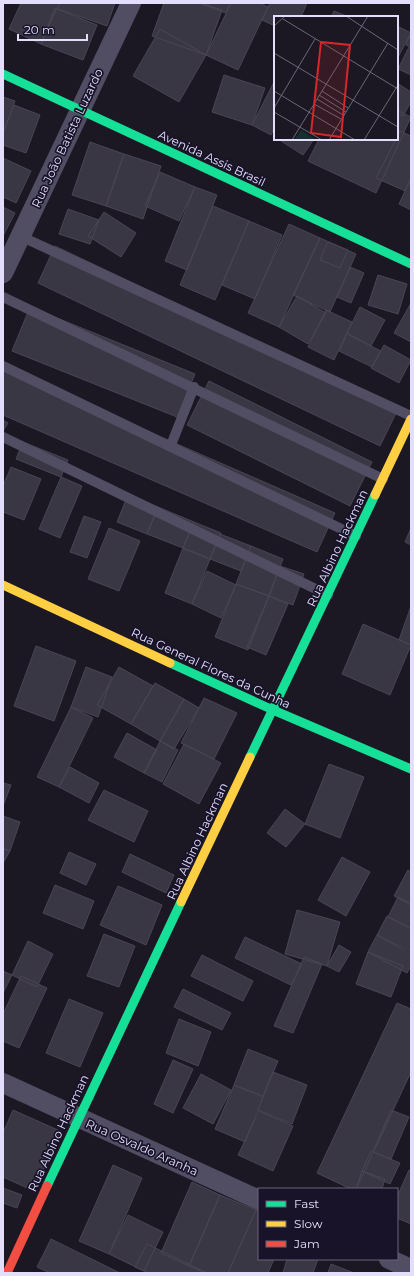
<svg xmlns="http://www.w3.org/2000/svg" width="414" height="1276" viewBox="0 0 414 1276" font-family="Montserrat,sans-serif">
<rect width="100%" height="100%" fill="#1b1824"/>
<path fill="#3a3745" stroke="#494556" d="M21,3H59L41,44L9,29Z
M60,3H115L107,26L58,9Z
M164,3H201L222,10L206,55L152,36Z
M199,3H230L226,13Z
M231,3H260L268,7L238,70L206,55Z
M270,3H307L301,17H275V26L262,20Z
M55,8L97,25L83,60L41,44Z
M334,11L349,17H331Z
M397,26L411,33L397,59Z
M160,29L206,55L179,102L133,76Z
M411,32V47L406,45Z
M410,45H411V75L398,69Z
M224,75L265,88L252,125L212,112Z
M275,80V126L271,135L252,125Z
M397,83L411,92V102L403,116L397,113Z
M3,97L15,101L3,133Z
M14,105L40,115L26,153L3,145V133Z
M397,110L411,117L376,193L308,161L319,139H397Z
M400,131L411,136V179L405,191L376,178Z
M278,139H314L303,155Z
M90,142L124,154L106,206L72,195Z
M124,154L161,166L143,219L106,206Z
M3,158L31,171L16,203L3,197Z
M160,172L195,187L179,221L145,206Z
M411,178V210L399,204Z
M195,187L217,195L187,270L165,261Z
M213,206L249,221L215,300L180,285Z
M3,207L15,213L3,236Z
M68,209L99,220L90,244L59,234Z
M104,212L136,233L121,257L88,236Z
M249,221L282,235L255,299L222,285Z
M289,224L320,238L279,327L248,313Z
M320,238L356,254L330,312L293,295Z
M328,242L348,250L340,268L320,260Z
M55,246L398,409L380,446L38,283Z
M350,267L364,273L351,303L337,297Z
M378,275L407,284L398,314L368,305Z
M297,296L326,313L308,344L279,327Z
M411,303V342L394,333Z
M30,307L195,374L177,417L12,351Z
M360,307L385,320L371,346L347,333Z
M326,310L352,322L334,360L308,347Z
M347,334L381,351L372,367L339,351Z
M384,345L411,360L399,383L371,368Z
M3,368L335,513L317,552L3,415Z
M209,381L372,462L350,506L187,425Z
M3,420L8,423L3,431Z
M23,442L68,460L61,477L16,459Z
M11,467L41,479L24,520L3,512V486Z
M61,477L82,486L60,538L39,529Z
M128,495L158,507L147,534L117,522Z
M158,507L194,522L183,548L147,534Z
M84,516L101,522L87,558L70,552Z
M194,522L221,533L210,559L183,548Z
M109,528L140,541L119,591L88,579Z
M411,528V545L405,542Z
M220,534L251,546L241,571L210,559Z
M251,546L283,559L269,596L236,584Z
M183,548L210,559L192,604L165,593Z
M280,566L304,574L293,605L269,596Z
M207,571L236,585L221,618L192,604Z
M236,584L269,596L248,650L215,637Z
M269,596L288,604L266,655L247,647Z
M411,606V645L399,640Z
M363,624L411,645L390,695L342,674Z
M36,646L76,661L54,721L14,706Z
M86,667L112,677L98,717L71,707Z
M119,667L153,686L131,724L97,705Z
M155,683L184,699L160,741L131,724Z
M204,698L237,713L214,759L181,743Z
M184,699L199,708L174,749L160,741Z
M71,707L93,718L59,787L37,777Z
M127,733L157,750L144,773L114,757Z
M160,741L178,750L162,782L144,773Z
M184,744L221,763L199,804L163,784Z
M329,764L364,777L340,838L305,824Z
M70,767L99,783L89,803L59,787Z
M3,783L11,785L3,806Z
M104,790L148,811L134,842L88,820Z
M285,809L305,824L286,847L267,833Z
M3,816L20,822L10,851L3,849Z
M3,848L10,851L3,863Z
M69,852L96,864L86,885L60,873Z
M130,854L174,875L166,893L122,872Z
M342,857L370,872L346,916L318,900Z
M408,870L411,872V905L394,896Z
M55,885L94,901L83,929L43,913Z
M118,886L162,905L146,945L100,925Z
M398,897L411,903V928L388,917Z
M297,910L340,922L327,966L285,954Z
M387,916L411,929V952L377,935Z
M104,934L135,946L119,987L87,976Z
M377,935L411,954V966L407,973L368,952Z
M245,937L302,964L291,985L235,958Z
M28,941L53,954L37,987L12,975Z
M339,945L351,952L339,972L327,966Z
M368,952L403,966L391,997L356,984Z
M202,955L253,981L243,1001L191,976Z
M304,957L322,964L293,1033L274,1026Z
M3,971L12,975L3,993Z
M21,976L47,988L19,1048L3,1041V1014Z
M183,989L231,1013L222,1030L174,1007Z
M69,999L103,1013L80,1067L46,1053Z
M397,1003L411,1009V1072L356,1189H351L317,1173Z
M179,1019L211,1032L198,1066L166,1053Z
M248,1049L278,1061L263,1096L234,1085Z
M173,1060L193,1069L173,1113L154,1104Z
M273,1072L307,1085L292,1124L258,1110Z
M201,1074L231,1090L213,1124L183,1108Z
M234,1085L263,1097L245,1142L215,1129Z
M13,1110L60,1131L34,1191L3,1177V1133Z
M391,1110L409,1117L391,1159L373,1152Z
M259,1111L293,1126L273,1171L238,1155Z
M371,1151L400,1163L390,1184L362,1171Z
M113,1165L142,1178L109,1254L79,1241Z
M409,1170H411V1224L397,1218V1197Z
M362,1171L385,1179L382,1189H356Z
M192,1182L220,1195L189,1266L161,1253Z
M3,1188L22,1195L17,1208L3,1203Z
M220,1195L256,1210L228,1273H206L189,1266Z
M256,1210L259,1211V1259H274L268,1273H228Z
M128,1215L163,1232L144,1271L109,1254Z
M51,1239L120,1273H50L37,1267Z
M147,1244L207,1273H148L144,1271L135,1267Z
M287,1259H318L313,1273H283Z
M331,1264L354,1273H328Z"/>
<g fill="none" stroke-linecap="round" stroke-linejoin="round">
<path stroke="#514e63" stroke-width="10" d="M20,236L411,416
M3,297L383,479
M3,366L356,536
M3,437L328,595
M171,445L194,387"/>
<path stroke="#514e63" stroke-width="20" d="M3,273L131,3
M3,1083L259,1200
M389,1259L411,1269"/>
<path stroke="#16e098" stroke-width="9" d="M3,74L411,264
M170,663L273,710L411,769
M250,757L375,495
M47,1186L181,902"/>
<path stroke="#ffcf43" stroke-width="9" d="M375,495L411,419
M3,585L170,663
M181,902L250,757"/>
<path stroke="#f24e42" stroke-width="9" d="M7,1273L47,1186"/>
</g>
<g text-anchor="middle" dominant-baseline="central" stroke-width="3.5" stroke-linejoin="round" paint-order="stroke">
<g font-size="12" fill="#e3defc" stroke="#181329">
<text transform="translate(67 138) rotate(-65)">Rua João Batista Luzardo</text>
<text transform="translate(212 158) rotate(25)">Avenida Assis Brasil</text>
<text transform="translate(337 548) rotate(-65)">Rua Albino Hackman</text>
<text transform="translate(211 668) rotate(25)">Rua General Flores da Cunha</text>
<text transform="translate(197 841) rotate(-65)">Rua Albino Hackman</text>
<text transform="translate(58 1133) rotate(-65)">Rua Albino Hackman</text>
<text transform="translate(142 1147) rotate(24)">Rua Osvaldo Aranha</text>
</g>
</g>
<g transform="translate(274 16)">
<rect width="124" height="124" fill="#1b1824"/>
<path d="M27,114L43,124H44H20Z" fill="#182e30"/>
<path fill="none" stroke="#6b677a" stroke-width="1" d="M72,0L124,34M9,3L124,73M0,10L11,0M0,37L124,111M0,75L81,124M48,75L74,92M45,79L72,96M43,83L69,99M40,88L67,103M0,92L41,23M0,96L48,124M18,124L94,0M55,124L114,27M90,124L124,69"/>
<path fill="#d62828" fill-opacity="0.15" stroke="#d62828" stroke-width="2" d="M47,26L76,29L67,121L37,117Z"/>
<rect width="124" height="124" fill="none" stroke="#e3defc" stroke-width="2"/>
</g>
<rect width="414" height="1276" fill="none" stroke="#e3defc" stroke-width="8"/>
<rect x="258" y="1188" width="140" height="72" fill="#181329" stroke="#69647d"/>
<rect x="266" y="1201" width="20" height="6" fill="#16e098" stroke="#69647d"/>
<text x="294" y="1208" font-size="12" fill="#e3defc">Fast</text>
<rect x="266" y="1221" width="20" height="6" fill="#ffcf43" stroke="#69647d"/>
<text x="294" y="1228" font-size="12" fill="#e3defc">Slow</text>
<rect x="266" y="1241" width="20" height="6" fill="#f24e42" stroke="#69647d"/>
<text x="294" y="1248" font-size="12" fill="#e3defc">Jam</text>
<path d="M18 34v6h69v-6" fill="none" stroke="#e3defc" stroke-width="2"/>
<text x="24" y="34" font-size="12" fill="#e3defc" stroke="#181329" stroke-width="3" paint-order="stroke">20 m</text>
</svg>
